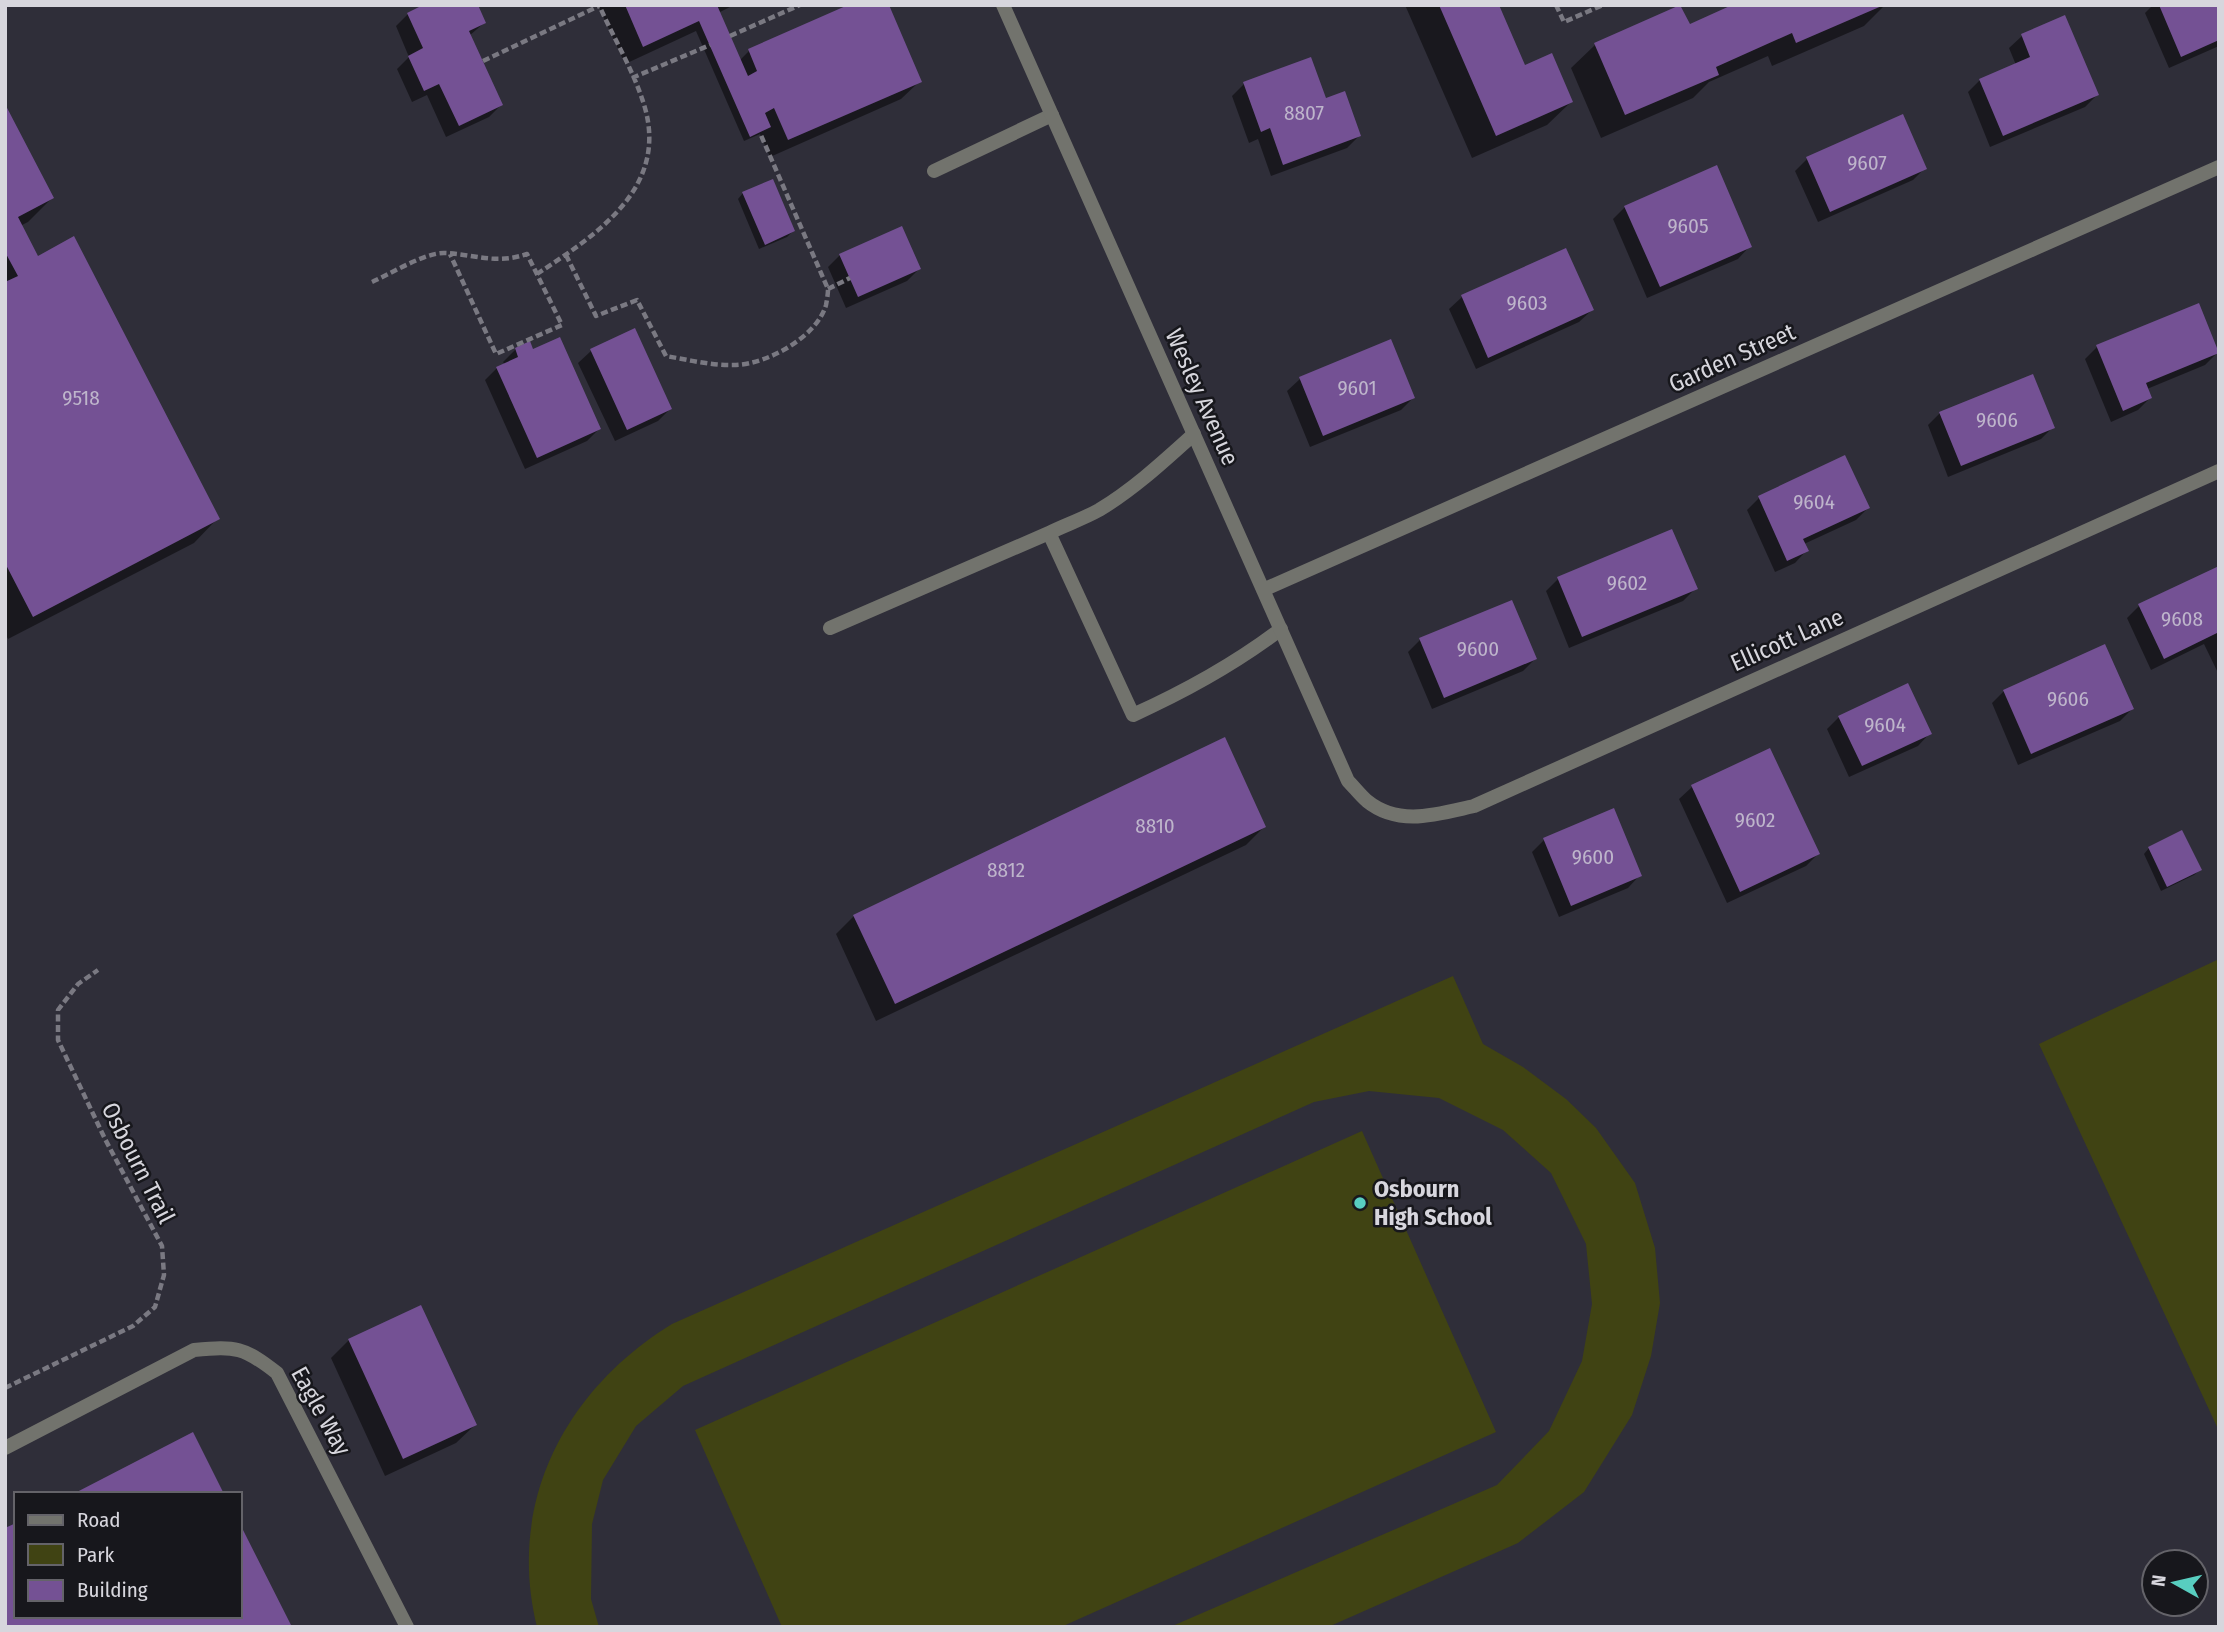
<svg xmlns="http://www.w3.org/2000/svg" width="2224" height="1632" viewBox="0 0 2224 1632" font-family="'Fira Sans Condensed',sans-serif">
<rect width="100%" height="100%" fill="#2f2e39"/>
<path fill="#404313" d="M2219,959V1431L2039,1044Z
M1453,976L1483,1044L1523,1067L1566,1099L1596,1128L1635,1183L1655,1248L1660,1303L1651,1356L1632,1415L1584,1492L1518,1543L1328,1627H1170L1497,1485L1549,1431L1582,1361L1592,1304L1586,1244L1551,1173L1503,1130L1439,1098L1369,1091L1314,1102L683,1386L636,1426L603,1480L592,1524L591,1599L599,1627H537C506,1502 566,1389 672,1324Z
M1362,1131L1496,1432L1061,1627H782L695,1430Z"/>
<path fill="#0007" d="M598,5H734L718,13L739,61L749,51L920,81L901,99L770,157L760,134L744,141L696,31L625,64Z
M1405,5H1497L1524,67L1571,102L1547,125L1472,158Z
M1736,5H1885L1864,26L1772,66L1768,56L1709,82L1693,98L1601,138L1571,68L1595,45L1689,26Z
M2153,5H2219V46L2169,68L2145,13Z
M408,14L484,23L469,36L501,105L489,117L446,137L427,95L412,102L397,69L409,57L396,26Z
M2064,17L2097,95L2085,107L1990,147L1968,92L1980,80L2016,65L2009,48L2022,36Z
M1244,84L1325,101L1359,136L1347,148L1271,176L1258,139L1249,143L1232,96Z
M5,108L52,198L28,222L20,226L37,258L217,519L194,543L8,639L5,633Z
M1807,159L1925,168L1913,180L1818,222L1795,171Z
M743,193L793,231L787,237L759,249L738,199Z
M1625,207L1750,246L1738,259L1647,298L1613,219Z
M1565,251L1592,310L1579,322L1476,369L1449,309L1462,297Z
M840,255L919,269L907,281L846,308L828,267Z
M634,331L670,409L658,421L615,441L578,363L591,351Z
M1390,341L1413,398L1401,410L1310,447L1287,391L1300,379Z
M2097,347L2217,353L2205,365L2147,389L2150,398L2138,410L2111,422L2085,359Z
M516,349L533,352L599,429L587,441L525,469L485,380L497,368L505,365L503,362Z
M1940,413L2053,427L2041,439L1948,477L1928,425Z
M1759,498L1868,508L1856,520L1804,544L1807,550L1795,563L1775,572L1747,510Z
M2219,568V675L2204,644L2151,670L2127,618L2139,606Z
M1558,579L1696,588L1683,601L1569,648L1546,591Z
M1420,640L1535,659L1523,671L1432,709L1408,652Z
M2004,691L2132,709L2120,721L2018,765L1992,703Z
M1839,717L1930,733L1918,746L1849,777L1827,729Z
M1770,750L1818,854L1806,866L1727,903L1679,799L1692,787Z
M1264,827L1246,845L876,1021L836,934L854,916Z
M1544,840L1640,875L1628,888L1559,917L1532,852Z
M2149,848L2200,870L2194,875L2161,891L2144,854Z
M349,1340L475,1425L456,1443L385,1476L331,1358Z"/>
<path fill="#745194" d="M423,5H478L486,23L469,31L503,105L459,126L439,84L424,91L408,56L423,48L407,13Z
M625,5H717L748,76L757,71L748,49L848,5H889L922,82L788,140L774,108L765,113L771,127L750,137L699,21L643,47Z
M1439,5H1499L1525,65L1552,53L1573,102L1496,136Z
M1680,5L1690,24L1732,5H1884L1796,43L1792,33L1716,67L1719,75L1625,115L1594,43Z
M2159,5H2219V40L2181,57Z
M2065,15L2099,95L2003,136L1979,79L2030,57L2021,34Z
M1311,57L1326,98L1345,91L1361,136L1283,165L1270,128L1261,132L1243,82Z
M5,104L54,198L18,217L38,256L74,236L220,519L33,617L5,563V282L18,276L5,252Z
M1903,114L1927,169L1830,212L1806,157Z
M1717,165L1752,247L1660,287L1624,206Z
M773,179L795,231L765,245L742,192Z
M902,226L921,269L858,297L839,254Z
M1566,248L1594,310L1488,358L1461,295Z
M2199,303L2219,353L2146,383L2152,398L2123,411L2096,345Z
M635,328L672,409L627,430L590,349Z
M560,337L601,429L537,458L496,367L518,357L515,348L530,341L533,349Z
M1391,339L1415,398L1323,436L1299,377Z
M2033,374L2055,428L1961,466L1939,412Z
M1845,455L1870,508L1803,539L1809,551L1787,561L1758,496Z
M1672,529L1698,589L1582,637L1557,577Z
M2219,566V638L2217,633L2164,659L2138,604Z
M1512,600L1537,659L1444,698L1419,638Z
M2105,644L2134,709L2031,754L2003,690Z
M1908,683L1932,734L1862,766L1838,716Z
M1225,737L1266,827L895,1004L853,915Z
M1770,748L1820,854L1740,892L1691,785Z
M1614,808L1642,876L1571,906L1543,838Z
M2182,830L2202,870L2167,887L2148,847Z
M421,1305L477,1425L403,1459L348,1339Z
M193,1432L224,1494H73Z
M16,1523V1616H240V1524L292,1627H5V1528Z"/>
<g fill="none" stroke-linecap="round" stroke-linejoin="round">
<path stroke="#7a7982" stroke-width="4.5" stroke-dasharray="7 3.5" stroke-linecap="butt" d="M1556,5L1564,22L1603,5
M730,36L800,5
M483,61L599,6
M632,78L710,45
M566,255L596,316L637,300L666,356C689,360 713,366 736,365C767,364 817,337 826,305C827,300 828,294 828,289L760,133
M537,274C594,236 668,190 645,108C635,73 614,39 599,5
M372,282C392,273 424,253 444,253C475,254 494,265 527,254L562,325L496,354L450,254
M828,289L850,278
M5,1388L133,1326L155,1307L164,1275L162,1246L105,1139L58,1040V1010L78,984L98,970"/>
<path stroke="#72736d" stroke-width="14" d="M934,171L1052,115
M1049,533C1065,525 1083,519 1099,510C1134,489 1164,461 1194,434
M830,628L1049,533L1133,715C1186,691 1235,664 1281,629
M5,1448L194,1350C236,1346 244,1347 277,1373L407,1627"/>
<path stroke="#72736d" stroke-width="14" d="M1003,5L1348,781C1354,787 1360,795 1367,801C1399,827 1438,814 1474,806L2219,471
M1263,590L2219,167"/>
</g>
<circle fill="#58cec0" stroke="#17171c" stroke-width="2.5" cx="1360" cy="1203" r="7"/>
<g text-anchor="middle" dominant-baseline="central" stroke-width="5" stroke-linejoin="round" paint-order="stroke">
<g font-size="21" fill="#beb5cb">
<text x="1304" y="113">8807</text>
<text x="1867" y="163">9607</text>
<text x="1688" y="226">9605</text>
<text x="1527" y="303">9603</text>
<text x="1357" y="388">9601</text>
<text x="81" y="398">9518</text>
<text x="1997" y="420">9606</text>
<text x="1814" y="502">9604</text>
<text x="1627" y="583">9602</text>
<text x="2182" y="619">9608</text>
<text x="1478" y="649">9600</text>
<text x="2068" y="699">9606</text>
<text x="1885" y="725">9604</text>
<text x="1755" y="820">9602</text>
<text x="1155" y="826">8810</text>
<text x="1593" y="857">9600</text>
<text x="1006" y="870">8812</text>
</g>
<g font-size="24" fill="#d7d6dd" stroke="#17171c">
<text transform="translate(1732 358) rotate(-24)">Garden Street</text>
<text transform="translate(1202 397) rotate(66)">Wesley Avenue</text>
<text transform="translate(1787 640) rotate(-24)">Ellicott Lane</text>
<text transform="translate(138 1163) rotate(63)">Osbourn Trail</text>
<text transform="translate(321 1411) rotate(61)">Eagle Way</text>
</g>
<g font-size="24" font-weight="bold" fill="#d7d6dd" stroke="#17171c" text-anchor="start">
<text x="1374" y="1189">Osbourn<tspan x="1374" dy="28">High School</tspan></text>
</g>
</g>
<rect width="2224" height="1632" fill="none" stroke="#d7d6dd" stroke-width="14"/>
<rect x="14" y="1492" width="228" height="126" fill="#17171c" stroke="#646369" stroke-width="2"/>
<rect x="28" y="1515" width="35" height="10" fill="#72736d" stroke="#646369" stroke-width="2"/>
<text x="77" y="1527" font-size="21" fill="#d7d6dd">Road</text>
<rect x="28" y="1544" width="35" height="21" fill="#404313" stroke="#646369" stroke-width="2"/>
<text x="77" y="1562" font-size="21" fill="#d7d6dd">Park</text>
<rect x="28" y="1580" width="35" height="21" fill="#745194" stroke="#646369" stroke-width="2"/>
<text x="77" y="1597" font-size="21" fill="#d7d6dd">Building</text>
<g transform="translate(2175 1583) rotate(278)"><circle r="33" fill="#17171c" stroke="#646369" stroke-width="2"/>
<path d="M0-5L12 26L0 18L-12 26Z" fill="#58cec0"/>
<text y="-10" font-size="19" font-weight="bold" text-anchor="middle" fill="#d7d6dd">N</text>
</g>
</svg>
